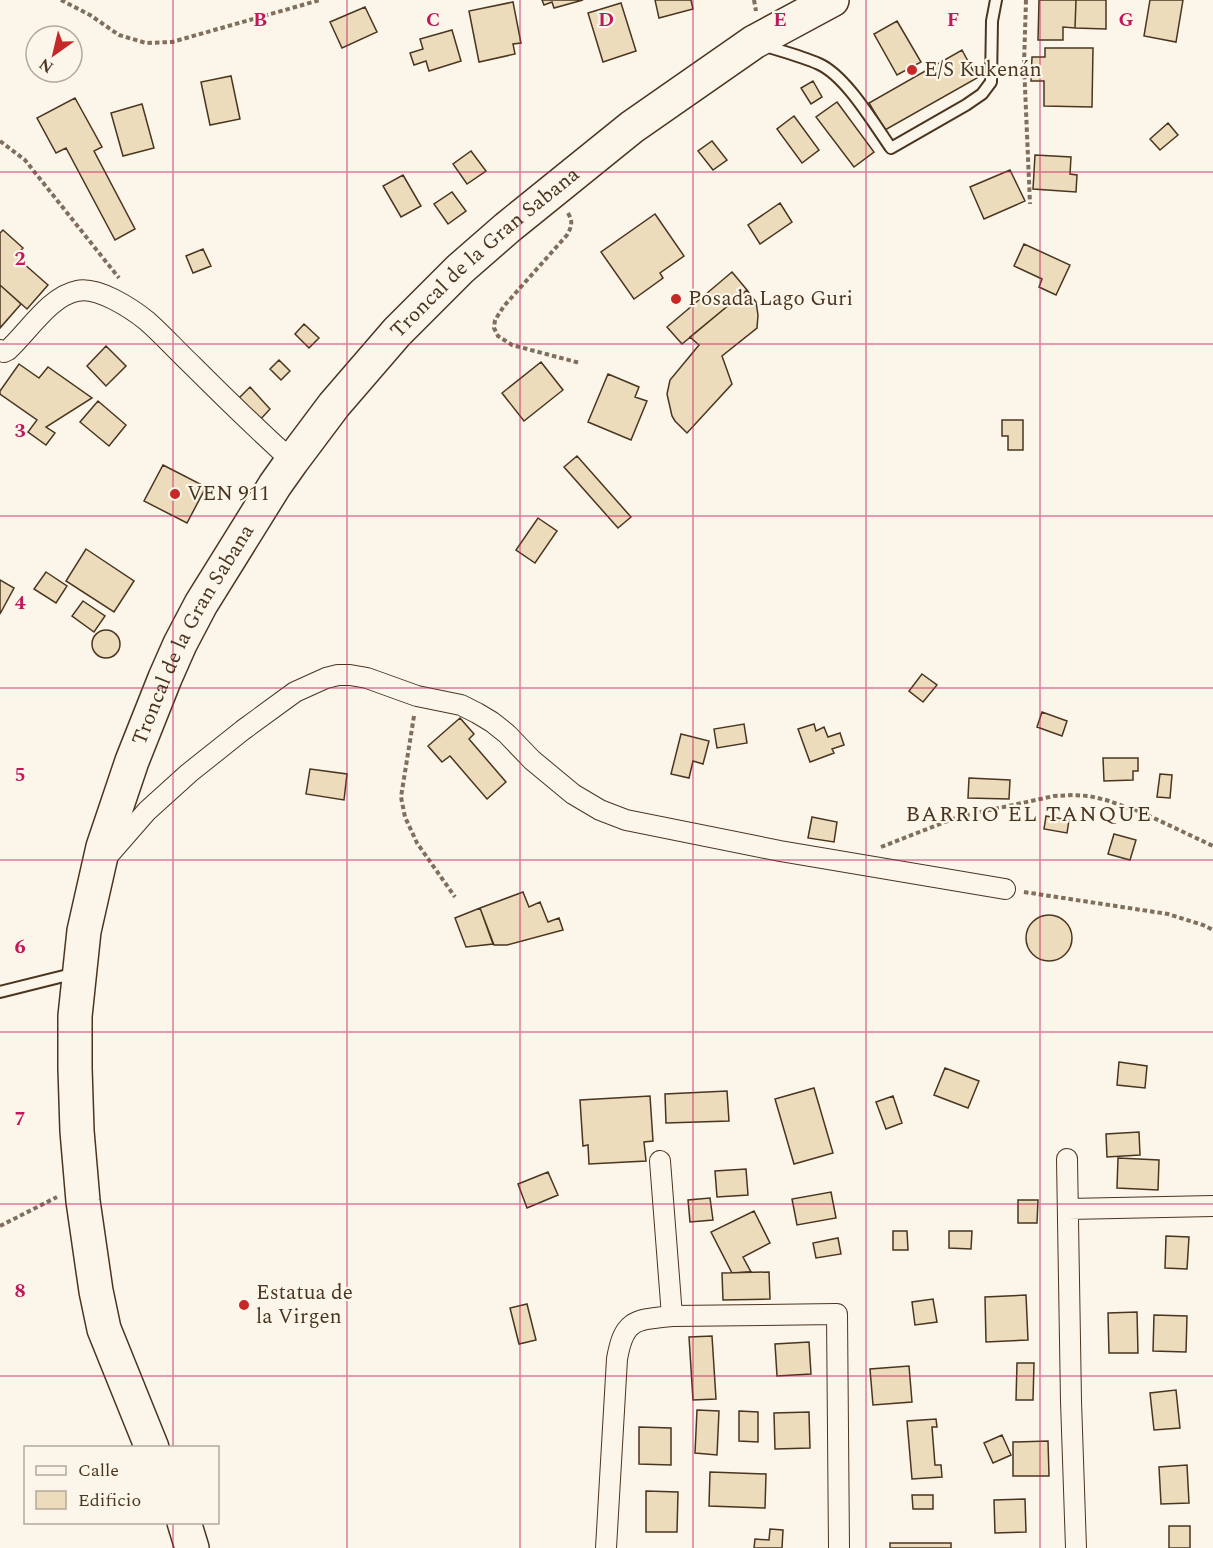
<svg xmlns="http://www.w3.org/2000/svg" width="1213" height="1548" viewBox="0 0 1213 1548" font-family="Spectral,serif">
<rect width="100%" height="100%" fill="#fbf6e9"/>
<path fill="#ecdcbc" stroke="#4a3520" stroke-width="1.5" d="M542,0H583L554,8L552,2L544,5Z
M655,0H691L693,9L659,18Z
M1039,0H1076L1075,28L1063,27V40H1038Z
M1076,0H1106V29L1075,28Z
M1150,0H1183L1176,42L1144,36Z
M513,2L521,43L513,44L515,54L479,62L469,11Z
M621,3L636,51L603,62L588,13Z
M365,7L377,32L342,48L330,22Z
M897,21L921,62L897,75L874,34Z
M452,30L461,61L429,71L426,61L414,65L410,53L423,49L420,39Z
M1045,48H1093L1092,107L1044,106V81H1031L1032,57H1045Z
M962,50L977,78L885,130L869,103Z
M231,76L240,119L210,125L201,82Z
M813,81L822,97L811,104L801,88Z
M75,98L102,147L94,151L135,229L115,240L66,148L56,153L37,118Z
M837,102L874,152L854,167L816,117Z
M142,104L154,148L123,156L111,113Z
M794,116L819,150L802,163L777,129Z
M1168,123L1178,135L1160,150L1150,139Z
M712,141L727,160L713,170L698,151Z
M471,151L486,171L467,184L453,164Z
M1035,155L1071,157L1070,174L1077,175L1076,192L1033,189Z
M1010,170L1025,201L984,219L970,187Z
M403,175L421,206L401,217L383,186Z
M452,192L466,211L448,224L434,204Z
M780,203L792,222L760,244L748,225Z
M655,214L684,256L660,273L663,278L634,299L601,252Z
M3,230L23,248L15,256L48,285L27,309L0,285V233Z
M1024,244L1070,265L1056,295L1039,287L1042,279L1014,266Z
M203,249L211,266L193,273L186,256Z
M732,272L747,290L682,344L667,327Z
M0,285L21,304L0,328Z
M747,290L756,302L758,315L757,328L722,356L732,384L687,433L675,421L672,416L667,394L670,380L699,345L690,337Z
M304,324L319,338L309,348L295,334Z
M106,346L126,366L106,386L87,366Z
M279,360L290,371L281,380L270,369Z
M541,362L563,390L524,421L502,393Z
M19,364L39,378L48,367L92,398L46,427L55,433L46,445L28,432L37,420L0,394V391Z
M608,374L639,387L635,397L647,401L631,440L588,422Z
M250,387L270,409L259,421L238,399Z
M98,401L126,425L109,446L80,422Z
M1002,420H1023V450H1008V436H1002Z
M577,456L631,517L618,528L564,467Z
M163,465L206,487L187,523L144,501Z
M538,518L557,531L535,563L516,550Z
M86,549L134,581L114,612L66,581Z
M46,572L67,586L56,603L34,589Z
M0,580L14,588L0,614Z
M83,601L105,616L94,632L72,616Z
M92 644a14 14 0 1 1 28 0a14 14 0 1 1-28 0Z
M922,674L937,685L923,702L909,691Z
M1042,712L1067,721L1062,736L1037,727Z
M460,718L474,734L469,739L506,782L487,799L450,756L442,762L428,746Z
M744,724L747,743L717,748L714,729Z
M814,724L816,731L824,727L828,737L840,733L844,745L832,749L834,753L810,762L798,729Z
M681,734L709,741L703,764L693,761L689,778L671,774Z
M1103,758H1138V771H1133V780L1104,781Z
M310,769L347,774L344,800L306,794Z
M1160,774L1172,775L1170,798L1157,797Z
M969,778L1010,780L1009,799L968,798Z
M1046,816L1069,820L1067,833L1044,829Z
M812,817L837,822L834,842L808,838Z
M1114,834L1136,840L1130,860L1108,854Z
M523,892L529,907L540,902L548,922L559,918L563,930L507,945H494L480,908Z
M480,908L493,944L466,947L455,918Z
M1026 938a23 23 0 1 1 46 0a23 23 0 1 1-46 0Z
M1119,1062L1147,1066L1145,1088L1117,1085Z
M945,1068L979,1081L968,1108L934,1095Z
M814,1088L833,1153L794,1164L775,1099Z
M727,1091L729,1121L666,1123L665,1094Z
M650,1096L653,1141L644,1142L646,1161L589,1164L588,1145L583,1146L580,1100Z
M893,1096L902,1123L886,1129L876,1102Z
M1139,1132L1140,1155L1107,1157L1106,1134Z
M1118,1158L1159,1160L1158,1190L1117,1188Z
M746,1169L748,1195L717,1197L715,1171Z
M548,1172L558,1195L527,1208L518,1184Z
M831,1192L836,1218L797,1225L792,1199Z
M710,1198L713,1220L690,1222L688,1200Z
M1018,1200H1038L1037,1223H1018Z
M754,1211L770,1243L743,1257L751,1272L732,1273L711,1232Z
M893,1231H907L908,1250H893Z
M949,1231H972L971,1249L949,1248Z
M1166,1236L1189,1237L1187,1269L1165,1268Z
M838,1238L841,1254L816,1258L813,1243Z
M769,1272L770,1299L723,1300L722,1273Z
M1026,1295L1028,1340L986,1342L985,1297Z
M933,1299L937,1322L915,1325L912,1302Z
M527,1304L536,1340L519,1344L510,1308Z
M1137,1312L1138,1353H1109L1108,1313Z
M1154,1315L1187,1316L1186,1352L1153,1351Z
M712,1336L716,1399L693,1400L689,1337Z
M809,1342L811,1374L777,1376L775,1344Z
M1017,1363H1034L1033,1400H1016Z
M909,1366L912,1402L873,1405L870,1369Z
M1176,1390L1180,1428L1154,1430L1150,1393Z
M697,1410L719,1411L717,1455L695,1453Z
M739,1411L758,1412V1442L739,1441Z
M809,1412L810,1448L775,1449L774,1413Z
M936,1419L937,1427H932L935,1465H941L942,1477L912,1479L907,1421Z
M639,1427L671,1428V1465L639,1464Z
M1002,1435L1011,1455L993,1463L984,1443Z
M1048,1441L1049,1476H1013V1442Z
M1187,1465L1189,1503L1161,1504L1159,1467Z
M710,1472L766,1474L765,1508L709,1506Z
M646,1491L678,1492L677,1532H646Z
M912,1495H933V1509H913Z
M1025,1499L1026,1532L995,1533L994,1500Z
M1169,1526H1190V1548H1169Z
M770,1529L783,1530L782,1548H754L755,1539L769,1540Z
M890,1543H951V1548H890Z"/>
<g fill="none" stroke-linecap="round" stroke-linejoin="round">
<defs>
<path id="service" d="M762,45C781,51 801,56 819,64C846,76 874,124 891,148L966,105L982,94L991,82L992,21L996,0
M0,992L76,973"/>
<path id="minor" d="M0,350L4,352L8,350C28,332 50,296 77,291C97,286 131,308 147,321C163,335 177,351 193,366C225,398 258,430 292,461
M106,858L147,811L189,773L243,730L295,692L326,678L338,675H350L367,678L417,696L461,705L477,713L492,722L507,734L532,760L573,794L600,810L626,820L780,851L1005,889
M1067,1159L1071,1401L1076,1548
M660,1161L672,1316
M1068,1209L1213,1206
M606,1548L617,1359C624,1319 635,1320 672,1316L837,1314L839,1548"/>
<g id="trunk">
<path id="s1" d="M152,1448L104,1329L96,1291L83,1201L77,1131L75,1068V1016L84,931L103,847L132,761L165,678L180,644L201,604L275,485L292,461L334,405L397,332L460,269L507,228L632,127L754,42L832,0"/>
<path d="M184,1522L192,1548"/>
</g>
</defs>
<use href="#service" stroke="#4a3520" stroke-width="14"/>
<use href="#minor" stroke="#4a3520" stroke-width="22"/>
<use href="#trunk" stroke="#4a3520" stroke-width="36"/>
<path stroke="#7f6f5c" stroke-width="4" stroke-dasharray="4.5 3" stroke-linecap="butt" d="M61,0L90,15L119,35L146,43L172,42L320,0
M754,0L756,11
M1026,0L1024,64L1030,204
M0,141L25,160L119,278
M568,213C573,222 572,226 567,235L504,306L495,320L494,328L498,336L512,345L580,363
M414,716L401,797L405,817L417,843L455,897
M881,847L958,817L1054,796L1073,795L1089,796L1106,800L1141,812L1213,846
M1024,892L1168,914L1203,925L1213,930
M0,1226L57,1197"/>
<use href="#service" stroke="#fbf6e9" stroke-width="10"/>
<use href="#minor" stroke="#fbf6e9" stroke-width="20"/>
<use href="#trunk" stroke="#fbf6e9" stroke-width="33"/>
</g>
<path fill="none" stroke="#c2185b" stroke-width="1.5" stroke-opacity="0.55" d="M173,0V1448M347,0V1548M520,0V1548M693,0V1548M866,0V1548M1040,0V1548M0,172H1213M0,344H1213M0,516H1213M0,688H1213M0,860H1213M0,1032H1213M0,1204H1213M0,1376H1213M173,1522V1548"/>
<g fill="#c62828" stroke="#fbf6e9" stroke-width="2">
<circle cx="912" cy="70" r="6"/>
<circle cx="676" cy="299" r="6"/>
<circle cx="175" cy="494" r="6"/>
<circle cx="244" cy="1305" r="6"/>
</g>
<g text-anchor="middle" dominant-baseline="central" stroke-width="4.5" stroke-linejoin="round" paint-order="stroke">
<g font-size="21" fill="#4a3520" stroke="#fbf6e9" text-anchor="start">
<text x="924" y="70">E/S Kukenán</text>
<text x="688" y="299">Posada Lago Guri</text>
<text x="187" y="494">VEN 911</text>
<text x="256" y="1293">Estatua de<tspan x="256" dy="24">la Virgen</tspan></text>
</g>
<g font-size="21" fill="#4a3520" stroke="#fbf6e9">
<text stroke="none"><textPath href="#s1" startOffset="1332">Troncal de la Gran Sabana</textPath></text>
<text stroke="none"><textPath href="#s1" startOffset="846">Troncal de la Gran Sabana</textPath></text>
</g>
<g font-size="22" letter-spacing="1.5" fill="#4a3520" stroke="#fbf6e9">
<text x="1029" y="814">BARRIO EL TANQUE</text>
</g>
</g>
<g font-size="20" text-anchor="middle" font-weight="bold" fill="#c2185b" stroke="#fbf6e9" stroke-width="4.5" stroke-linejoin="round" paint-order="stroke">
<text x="260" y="26">B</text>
<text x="433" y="26">C</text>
<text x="606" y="26">D</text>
<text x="780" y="26">E</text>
<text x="953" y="26">F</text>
<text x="1126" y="26">G</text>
<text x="20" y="265">2</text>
<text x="20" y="437">3</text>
<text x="20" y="609">4</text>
<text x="20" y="781">5</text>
<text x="20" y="953">6</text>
<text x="20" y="1125">7</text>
<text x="20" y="1297">8</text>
</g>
<rect x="24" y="1446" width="195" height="78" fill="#fbf6e9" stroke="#b4a999" stroke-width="1.5"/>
<rect x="36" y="1466" width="30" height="9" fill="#fbf6e9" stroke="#b4a999" stroke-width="1.5"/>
<text x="78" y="1476" font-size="18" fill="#4a3520">Calle</text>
<rect x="36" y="1491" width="30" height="18" fill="#ecdcbc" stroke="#b4a999" stroke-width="1.5"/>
<text x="78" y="1506" font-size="18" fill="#4a3520">Edificio</text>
<g transform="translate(54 54) rotate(214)"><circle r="28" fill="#fbf6e9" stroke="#b4a999" stroke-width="1.5"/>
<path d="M0-4.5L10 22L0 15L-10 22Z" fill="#c62828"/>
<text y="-9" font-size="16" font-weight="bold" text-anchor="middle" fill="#4a3520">N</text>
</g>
</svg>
